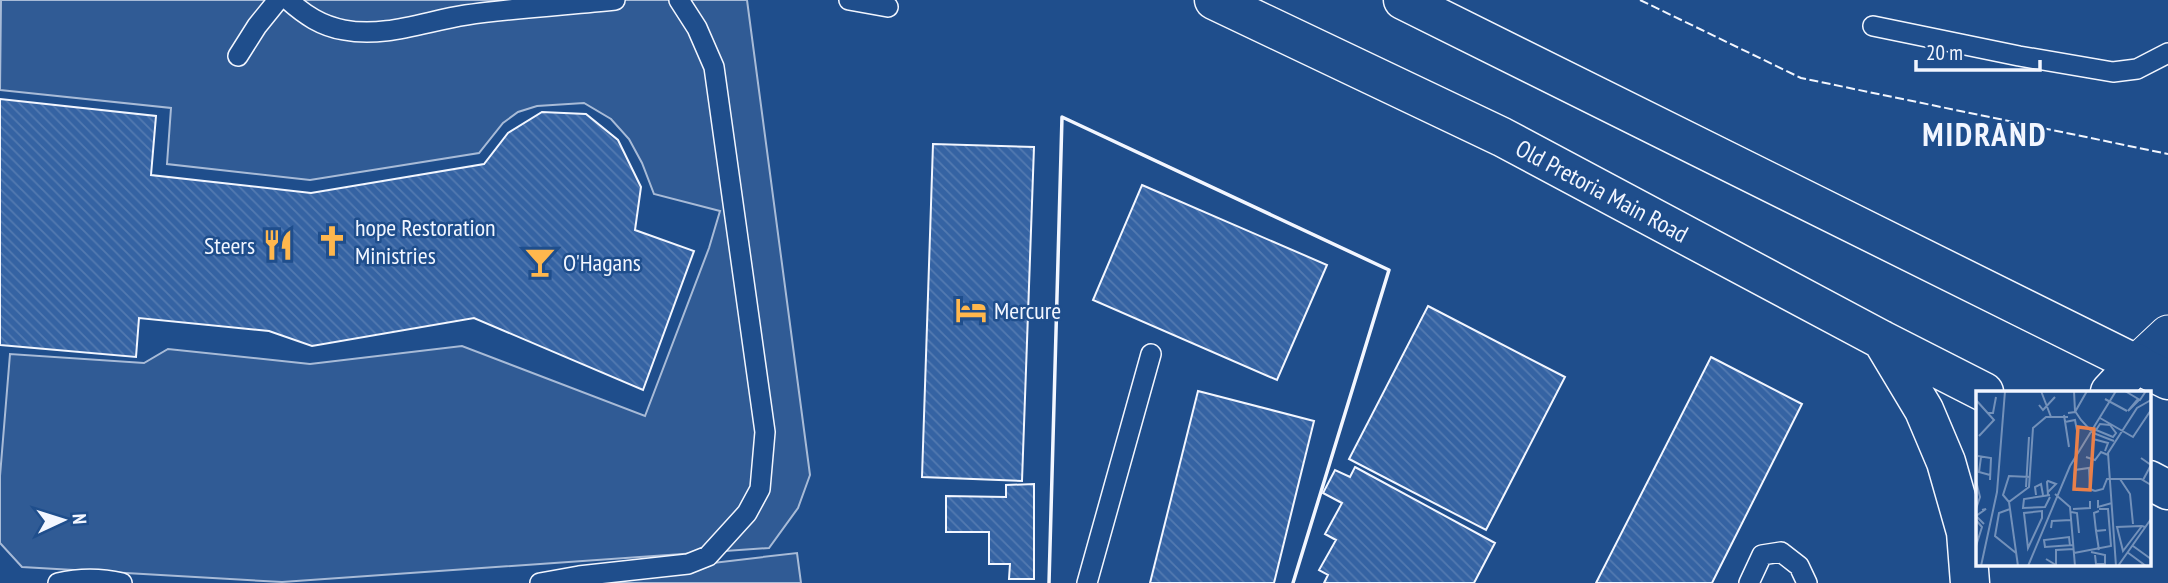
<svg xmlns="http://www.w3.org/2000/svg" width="2168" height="583" viewBox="0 0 2168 583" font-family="'PT Sans Narrow',sans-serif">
<defs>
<pattern id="building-back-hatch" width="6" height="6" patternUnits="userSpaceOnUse" patternTransform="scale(1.75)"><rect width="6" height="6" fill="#3563a3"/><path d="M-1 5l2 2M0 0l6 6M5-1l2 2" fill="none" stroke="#537ab1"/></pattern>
</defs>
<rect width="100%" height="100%" fill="#1f4e8c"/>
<path fill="#305b95" stroke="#a8bbd7" stroke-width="2" d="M1,0H747L810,475L798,508L769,548L282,582L22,567L0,543V476L10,354L144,363L168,349L310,364L462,346L645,416L709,248L720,211L654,194L642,163L629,139L611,119L584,103L537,106L518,112L503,123L479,153L310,180L167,164L171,108L0,90Z
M797,553L801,583H542Z"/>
<path fill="url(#building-back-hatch)" stroke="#f2f6ff" stroke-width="2" d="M0,99L156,116L151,175L311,193L484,164L508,133L542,112L586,114L618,140L641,187L635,230L694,251L643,390L474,318L312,346L269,331L139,318L136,357L0,345Z
M933,144L1034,147L1022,481L922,477Z
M1142,185L1327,265L1277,380L1093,300Z
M1428,306L1565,377L1486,530L1349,459Z
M1711,357L1802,404L1712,583H1596Z
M1198,391L1314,421L1274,583H1150Z
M1355,467L1495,543L1474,583H1324L1328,575L1319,570L1336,540L1325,534L1342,503L1323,493L1335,470L1350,477Z
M1034,484V579H1009L1010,564H989V532H946V496L1006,497V485Z"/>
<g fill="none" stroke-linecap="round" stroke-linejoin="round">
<defs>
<path id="lane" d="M288,0C305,15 321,26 344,30C385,38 426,21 466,15C515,8 566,5 615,0
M849,0L888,7
M1873,26L2019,56L2113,72L2137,69L2168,53
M238,56L257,26L278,0
M58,583C80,578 100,578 122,583
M540,583L579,576L688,564L708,556L747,513L760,489L765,432L714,67L697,28L679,0
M1087,583L1151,354
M1749,583L1762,555L1781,552L1799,566L1807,583"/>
<path id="street" d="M2137,363L2168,334"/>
<path id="secondary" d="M1214,0L1502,137L1882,340L1984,392
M1403,0L2168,380
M1882,340L1924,410L1946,462L1966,532L1970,583
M2110,392L2137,363
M2149,480L2168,490"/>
</defs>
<use href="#lane" stroke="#f2f6ff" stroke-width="22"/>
<use href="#street" stroke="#f2f6ff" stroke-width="39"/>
<use href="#secondary" stroke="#f2f6ff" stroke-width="41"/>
<use href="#lane" stroke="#1f4e8c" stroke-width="19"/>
<use href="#street" stroke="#1f4e8c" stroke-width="37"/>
<use href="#secondary" stroke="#1f4e8c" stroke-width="38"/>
<path stroke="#f2f6ff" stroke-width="2" stroke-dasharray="9 3.5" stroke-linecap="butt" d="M1640,0L1801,78L2168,154"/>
<path stroke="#f2f6ff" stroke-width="3.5" d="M1049,583L1062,117L1389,270L1293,583"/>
</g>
<defs>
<symbol id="church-bare" viewBox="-9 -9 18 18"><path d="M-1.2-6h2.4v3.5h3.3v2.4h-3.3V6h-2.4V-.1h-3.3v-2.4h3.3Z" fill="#ffb74d" stroke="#1f4e8c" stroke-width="2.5" paint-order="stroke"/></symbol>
<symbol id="restaurant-bare" viewBox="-9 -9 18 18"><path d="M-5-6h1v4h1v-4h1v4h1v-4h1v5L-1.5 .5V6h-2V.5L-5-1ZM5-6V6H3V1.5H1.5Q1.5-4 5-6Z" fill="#ffb74d" stroke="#1f4e8c" stroke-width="2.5" paint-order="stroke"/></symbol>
<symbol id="bar-bare" viewBox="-9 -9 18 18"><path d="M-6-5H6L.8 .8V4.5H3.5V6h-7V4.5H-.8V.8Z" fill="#ffb74d" stroke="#1f4e8c" stroke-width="2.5" paint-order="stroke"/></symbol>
<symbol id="hotel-bare" viewBox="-9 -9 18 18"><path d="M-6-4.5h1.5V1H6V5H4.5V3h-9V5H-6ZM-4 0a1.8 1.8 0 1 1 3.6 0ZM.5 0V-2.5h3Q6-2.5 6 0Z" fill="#ffb74d" stroke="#1f4e8c" stroke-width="2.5" paint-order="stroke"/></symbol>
</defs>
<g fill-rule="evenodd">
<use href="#church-bare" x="310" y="219" width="44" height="44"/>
<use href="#restaurant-bare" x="256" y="223" width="44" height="44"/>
<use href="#bar-bare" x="518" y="240" width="44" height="44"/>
<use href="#hotel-bare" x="949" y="288" width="44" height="44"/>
</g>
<g text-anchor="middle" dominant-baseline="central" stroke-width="5" stroke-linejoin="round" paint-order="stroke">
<g font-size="24" fill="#f2f6ff" stroke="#1f4e8c">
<text transform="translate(1602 191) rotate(28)">Old Pretoria Main Road</text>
</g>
<g font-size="24" fill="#f2f6ff" stroke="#1f4e8c" text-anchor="start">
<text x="355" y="227">hope Restoration<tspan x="355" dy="28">Ministries</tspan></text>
<text x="255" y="245" text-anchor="end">Steers</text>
<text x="563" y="262">O'Hagans</text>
<text x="994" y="310">Mercure</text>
</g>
<g font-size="32" font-weight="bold" letter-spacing="2" fill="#f2f6ff" stroke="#1f4e8c">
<text x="1985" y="134">MIDRAND</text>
</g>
</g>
<g transform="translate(1976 391)">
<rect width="175" height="175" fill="#1f4e8c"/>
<path fill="none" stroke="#7391ba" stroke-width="2" d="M65,0L75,26M98,0L99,20L105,29L117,42L138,50M149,0L164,9L170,0M129,8L151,20M162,8L152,20L163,9M0,9L18,29L3,45M63,14L67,19L79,6M12,22H17L20,6M92,22L99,21L111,0M88,24L93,56M124,27L157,46L175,19M89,31L99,29L102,45M134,34L124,33L120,39L137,46L140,42L134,34M0,42V70M117,48L132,52L129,60M2,65L15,67L14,89M5,66L3,81L14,84M110,66L119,69L125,61L132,64M165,67L175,74L167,89M144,88L154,103L157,133M0,90L4,106L0,118M98,90L99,79L113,77L114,98L119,100M50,96L53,46M119,100L127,98L131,88H165L175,94M72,101L80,93L72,90L71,91L72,104M79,103L94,116L99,175M60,104L59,96L65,93L67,104M74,104L48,108L47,117L69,116L74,106M122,109V116L136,112M33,111L27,104L33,85L54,86M34,118L23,122L19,145L40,162M97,118L114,117V110M6,119L10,118L0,125L8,133M66,120V127L52,157L48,122ZM95,121L101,122L103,142M0,129L6,136L0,155M166,135L147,160L141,136L165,135H166L169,136M75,137L76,130L95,129M120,140L118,122L123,120M94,155L93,146L68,149L69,156L97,154M157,155L175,168M123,159L120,140L130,139M115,161L129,164V173H120L119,164M151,161L170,175M98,162L135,155L132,118H123M70,168L80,174V159L98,158M5,175L21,101L29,0M42,175L33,111L53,96L57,37L70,26H92M52,175L94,75L140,0M140,175L132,62L161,17L175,9M142,175L175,128"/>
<path fill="#ea8049" fill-opacity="0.15" stroke="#ea8049" stroke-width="3.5" d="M102,36L118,38L114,99L98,98Z"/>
<rect width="175" height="175" fill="none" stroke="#f2f6ff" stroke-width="3.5"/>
</g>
<g transform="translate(63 520) rotate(86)" stroke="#1f4e8c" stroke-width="5" paint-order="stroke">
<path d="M0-5L12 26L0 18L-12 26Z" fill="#f2f6ff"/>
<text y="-10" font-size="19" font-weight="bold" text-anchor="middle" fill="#f2f6ff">N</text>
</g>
<path d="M1916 60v10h124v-10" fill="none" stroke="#f2f6ff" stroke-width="3.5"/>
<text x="1926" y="60" font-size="21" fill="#f2f6ff" stroke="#1f4e8c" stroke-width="5" paint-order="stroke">20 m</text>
</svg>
